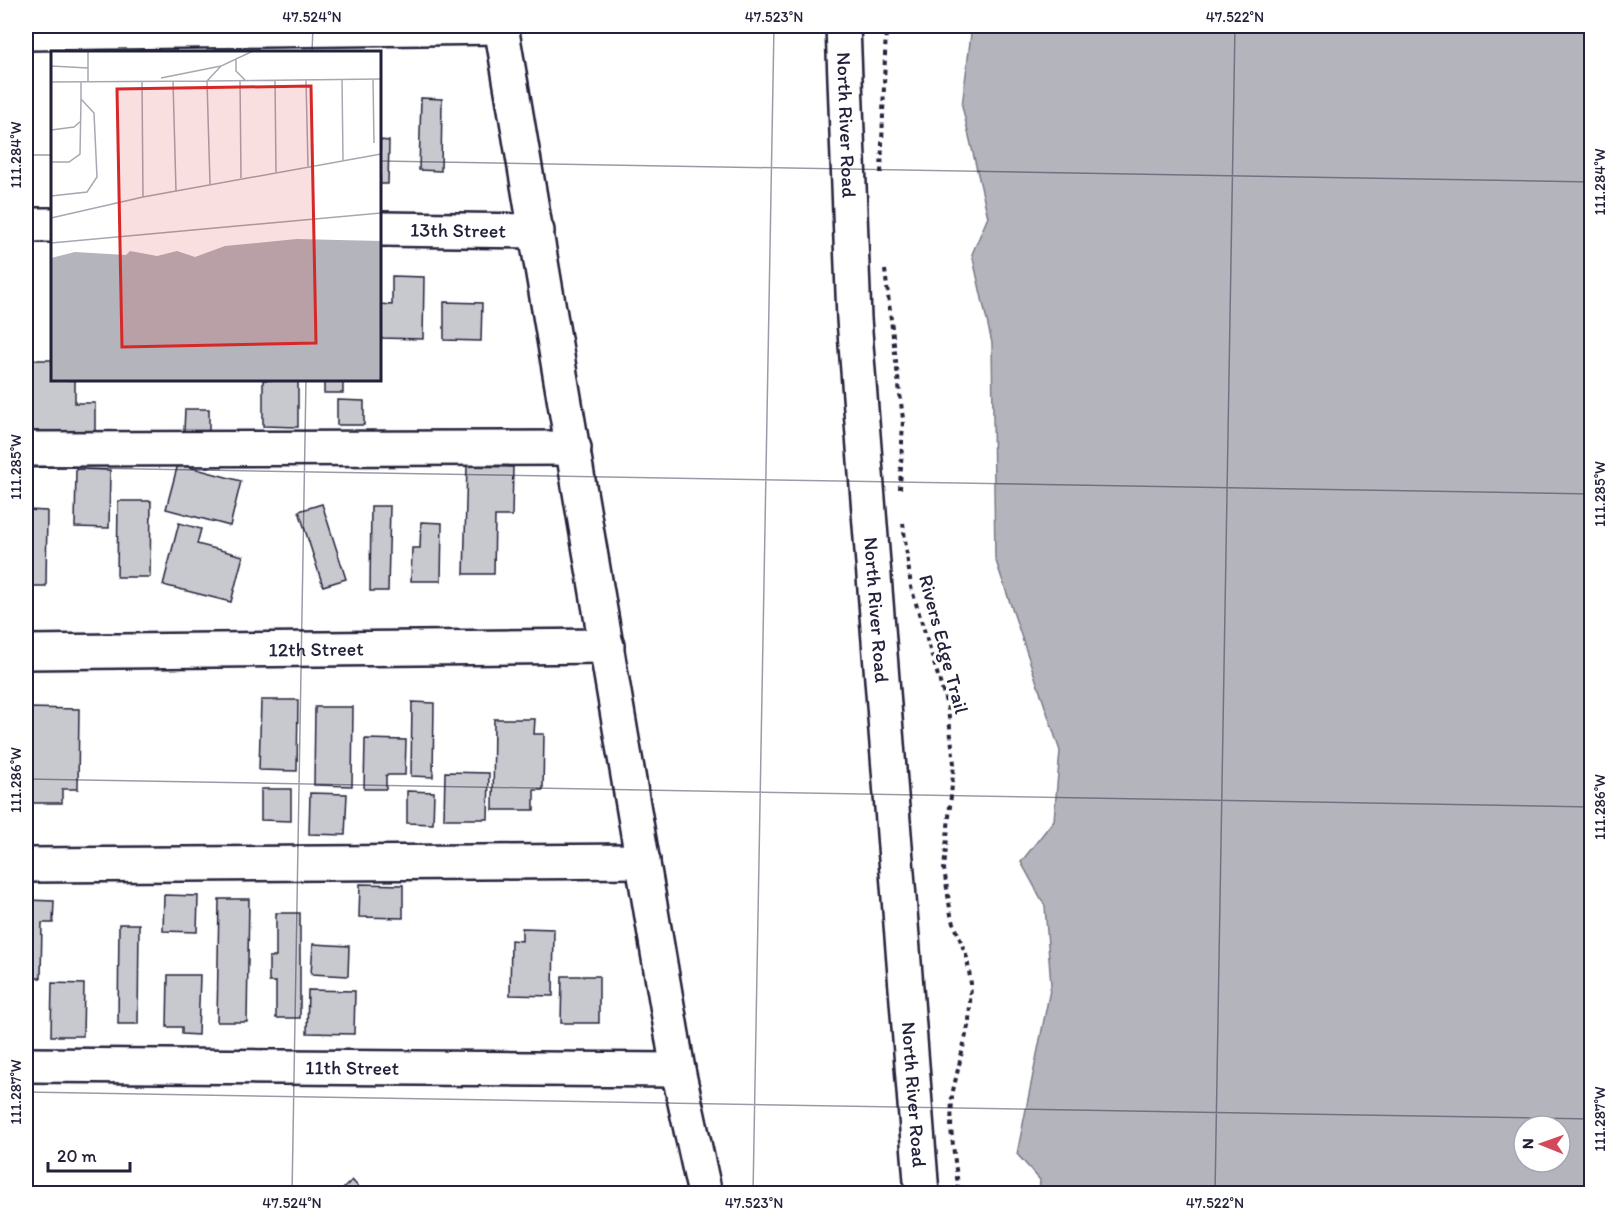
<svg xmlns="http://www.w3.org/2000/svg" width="1617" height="1219" viewBox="0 0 1617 1219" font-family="Itim,sans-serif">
<rect width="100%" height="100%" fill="#fff"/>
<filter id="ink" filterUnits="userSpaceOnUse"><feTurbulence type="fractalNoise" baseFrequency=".0167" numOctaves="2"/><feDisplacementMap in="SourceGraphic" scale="12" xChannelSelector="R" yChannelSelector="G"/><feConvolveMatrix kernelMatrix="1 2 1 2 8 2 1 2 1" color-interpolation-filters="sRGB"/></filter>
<g filter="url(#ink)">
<path fill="#b4b4bc" stroke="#7a7a88" stroke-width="1.5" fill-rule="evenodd" d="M972,26H1591V1193H1039L1040,1180L1017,1154L1051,985L1045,906L1021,862L1054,820L1060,751L995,558L992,343L972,254L988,217L962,106ZM1524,1126H1560V1162H1524Z"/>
<path fill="#c8c8cf" stroke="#22223b" stroke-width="1.5" d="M421,98L442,99L441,171L419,170Z
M380,140L389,141L388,184H380Z
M392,276L424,277L423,339L380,338V304L392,305Z
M444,302L482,303L481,341L444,340Z
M26,360H52V380H75V403H95V439H26Z
M263,380H298V427L263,426Z
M324,380H343V393H324Z
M337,400L364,401V425H337Z
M185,409H209V432L184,431Z
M178,464L241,481L230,526L166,509Z
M467,466L513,467L512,516H495L494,574H464Z
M76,469L110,470L109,528L75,527Z
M118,501H151L150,577H117Z
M322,504L346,579L323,586L299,511Z
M371,506H390L388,591H370Z
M27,510L47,511L46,586H26Z
M421,522L442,523L441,581H411L412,548H420Z
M179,523L201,529L197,544L243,556L231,602L163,585Z
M261,700H298L297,771L259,770Z
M412,702L434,703L433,777L411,776Z
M315,707H353L352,786L314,785Z
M26,708L79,709L78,789H62V803H26Z
M494,719H535L534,734H544L543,790H534V810H493Z
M365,739L406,740L405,775H386V789H364Z
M445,772L489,773L488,819H444Z
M261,789H291V821L261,820Z
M407,791L434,792L433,824L407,823Z
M310,793L347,794L345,835L309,834Z
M360,884L403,885V918L359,917Z
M164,895L198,896L197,932L163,931Z
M219,899H249L247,1022H217Z
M26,900L54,901L53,923H42L41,978H26Z
M276,913H300V1018H276V982H269V957H276Z
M119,924H139L138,1024H118Z
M522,928L554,929L553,996L510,995L511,940L522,941Z
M313,944L349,946L348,976L311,974Z
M168,975H200L198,1035L182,1034V1027H167Z
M562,976H599V1023H561Z
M52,983L84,984L83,1036H51Z
M308,990L355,991L354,1034L307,1033Z
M352,1180L365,1194H338Z"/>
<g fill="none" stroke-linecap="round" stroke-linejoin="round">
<defs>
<g id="minor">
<path d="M501,26L678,1070L705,1194"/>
<path id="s1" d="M843,26L854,319L922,1194"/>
<path d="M26,33L501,27"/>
<path d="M26,225H52"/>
<path id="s2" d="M380,229L537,231"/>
<path d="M26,449L574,448"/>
<path id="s3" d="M26,652L607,646"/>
<path d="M26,865L643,861"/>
<path id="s4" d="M26,1065L678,1070"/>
</g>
</defs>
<use href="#minor" stroke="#22223b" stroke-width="38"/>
<path stroke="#22223b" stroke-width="4" stroke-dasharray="4.5 4.5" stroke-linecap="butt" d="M881,173L886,26
M885,270L903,419L900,489
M903,523L911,587L948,709L954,764L944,869L951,915L967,958L971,984L969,1022L952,1095L951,1129L959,1194"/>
<use href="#minor" stroke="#fff" stroke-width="33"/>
</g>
</g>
<path fill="none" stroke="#22223b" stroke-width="1.5" stroke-opacity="0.45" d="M312,52L313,26M26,155H52M380,161L1592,182M26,467L1592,494M26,779L1592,807M26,1092L1592,1119M292,1194L306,380M753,1194L774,26M1215,1194L1235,26"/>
<g text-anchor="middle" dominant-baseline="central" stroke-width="6" stroke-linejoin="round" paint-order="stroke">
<g font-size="20" fill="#22223b" stroke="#fff">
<text stroke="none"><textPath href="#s1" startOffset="99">North River Road</textPath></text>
<text stroke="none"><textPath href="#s2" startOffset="78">13th Street</textPath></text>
<text stroke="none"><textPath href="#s1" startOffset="585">North River Road</textPath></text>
<text transform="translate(944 644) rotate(75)">Rivers Edge Trail</text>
<text stroke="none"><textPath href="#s3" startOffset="290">12th Street</textPath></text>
<text stroke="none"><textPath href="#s4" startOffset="326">11th Street</textPath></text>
<text stroke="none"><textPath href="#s1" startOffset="1071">North River Road</textPath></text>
</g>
</g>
<g transform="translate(51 51)">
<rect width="330" height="330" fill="#fff"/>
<path d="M246,188L330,190V330H0V207L24,201L75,204L79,200L106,205L126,200L144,206L174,195Z" fill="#b4b4bc"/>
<path fill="none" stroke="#a7a7b1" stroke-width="1.5" d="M185,8V20L194,29M0,15L37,17M110,27L170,15M291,28L292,109M322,28L323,92M189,29L190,127M224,29L225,121M255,29L257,115M91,30L92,146M122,30L125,140M0,31L156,30L170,15L202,0M37,31V0M0,79L23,76L30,70M0,111H18L29,103L30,48M159,133L156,30L330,28M0,145L36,141L46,126L43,62L30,48V31M0,167L92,146L330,103M0,192L330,162"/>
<path fill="#d62828" fill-opacity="0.15" stroke="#d62828" stroke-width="3" d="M260,35L265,292L71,296L66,38Z"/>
<rect width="330" height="330" fill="none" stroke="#22223b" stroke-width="3"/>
</g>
<rect width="1617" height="1219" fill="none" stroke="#fff" stroke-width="66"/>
<g transform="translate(1542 1144) rotate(271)"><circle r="28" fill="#ffffff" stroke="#a7a7b1" stroke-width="1.5"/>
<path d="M0-4.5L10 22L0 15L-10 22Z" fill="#d1495b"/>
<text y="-9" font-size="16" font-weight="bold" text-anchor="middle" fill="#22223b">N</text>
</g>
<path d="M48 1162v9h82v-9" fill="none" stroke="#22223b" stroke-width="3"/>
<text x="57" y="1162" font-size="18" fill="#22223b" stroke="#ffffff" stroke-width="4.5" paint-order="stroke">20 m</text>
<rect x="33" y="33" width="1551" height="1153" fill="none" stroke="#22223b" stroke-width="2"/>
<g font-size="15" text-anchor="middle" fill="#22223b">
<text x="312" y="22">47.524°N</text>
<text x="774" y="22">47.523°N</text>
<text x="1235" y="22">47.522°N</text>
<text transform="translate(16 155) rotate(-90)" y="5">111.284°W</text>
<text transform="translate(1600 182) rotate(-90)" y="5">111.284°W</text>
<text transform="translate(16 467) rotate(-90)" y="5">111.285°W</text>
<text transform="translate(1600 494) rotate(-90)" y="5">111.285°W</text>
<text transform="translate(16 780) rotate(-90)" y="5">111.286°W</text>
<text transform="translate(1600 807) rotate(-90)" y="5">111.286°W</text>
<text transform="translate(16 1092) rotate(-90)" y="5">111.287°W</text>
<text transform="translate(1600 1119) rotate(-90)" y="5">111.287°W</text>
<text x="292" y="1208">47.524°N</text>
<text x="754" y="1208">47.523°N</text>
<text x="1215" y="1208">47.522°N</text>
</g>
</svg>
